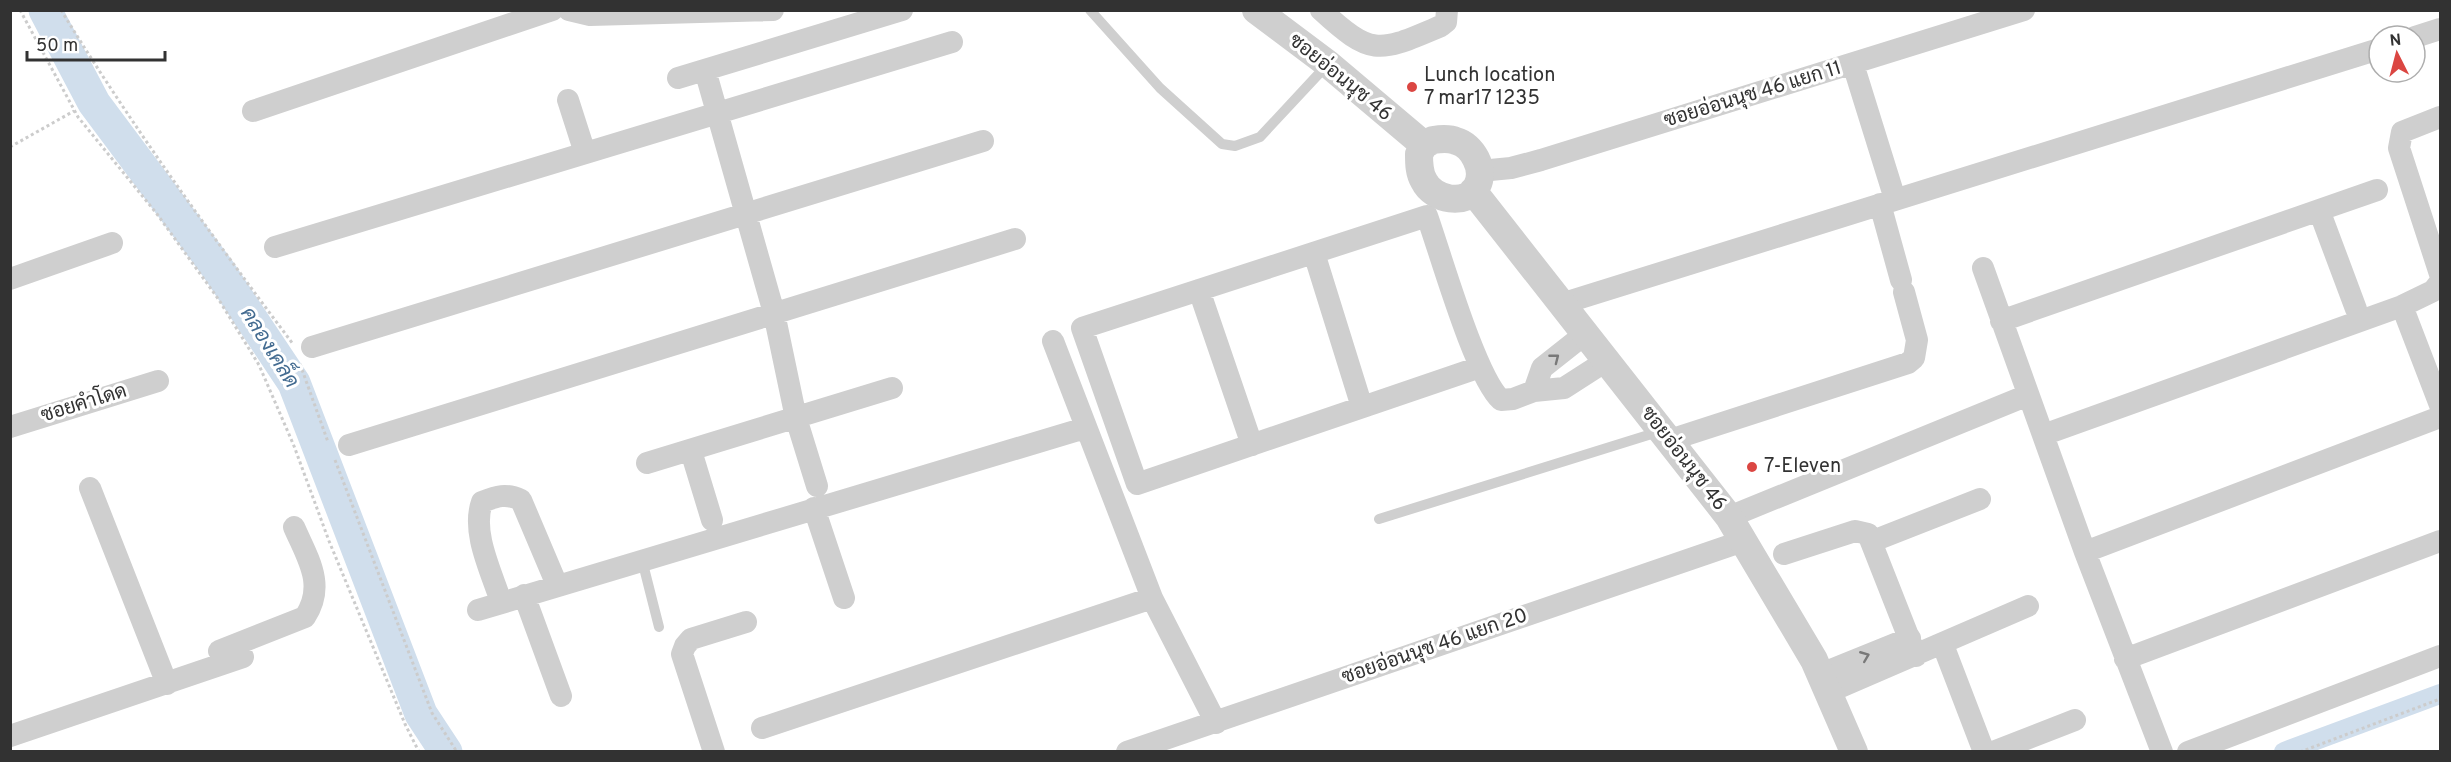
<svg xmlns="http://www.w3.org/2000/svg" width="2451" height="762" viewBox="0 0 2451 762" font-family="Overpass,Sarabun,sans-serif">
<rect width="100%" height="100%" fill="#fff"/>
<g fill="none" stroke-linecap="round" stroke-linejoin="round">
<path stroke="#d0deec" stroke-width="20" d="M2284,752L2440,694"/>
<path stroke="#d0deec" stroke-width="33" d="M45,10L94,103L218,269L294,383L421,714L446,752"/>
<path stroke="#ccc" stroke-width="3" stroke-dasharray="3 3" stroke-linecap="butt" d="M20,10L78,117L157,214L219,300L259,365L294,446L329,541L405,724L419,752
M61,10C132,126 211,235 293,344
M10,147L74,111
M300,364L328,442
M335,460L432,713L457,752
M2300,752L2440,699"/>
<path stroke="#cfcfcf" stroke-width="10" d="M1090,10L1160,88L1222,144L1235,146L1260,137L1327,65
M1379,519L1658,432
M642,560L659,627"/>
<path stroke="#cfcfcf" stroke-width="22" d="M569,10L590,15L773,10
M1321,10C1373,58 1379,52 1441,26L1446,22L1447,10
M2415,37L2440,29
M1853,64L1895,199
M705,70L774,313L796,418L817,486
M678,78L902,10
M568,100L585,153
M253,111L552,10
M2440,117L2402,132L2399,148L2440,274
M1480,171L1511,168L1541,160L2024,10
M1880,204L1901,280
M2319,210L2356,309
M275,247L952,42
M1314,253L1362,407
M1983,268L2085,552L2162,752
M10,279L112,243
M1199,290L1252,445
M1561,304L2379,49
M2402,306L2440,405
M2001,321L2377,190
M1585,334L1542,368L1534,391L1564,388L1606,361
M1053,341L1152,598L1216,723
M312,347L983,141
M1480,367L1137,484L1082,328L1427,216C1441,255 1475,376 1501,400L1513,399L1534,391
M10,427L158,381
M2043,435L2402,306L2433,291L2440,282
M1670,440L1908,363L1914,358L1917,340L1904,292
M349,445L1015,239
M691,451L712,520
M647,463L892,388
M90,488L167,684
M814,508L844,598
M1729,517L2028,395
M1873,541L1980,499
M2085,552L2440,417
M1784,554L1855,531L1868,534L1916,656
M524,595L561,696
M501,602C492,573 471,533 482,502C497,496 506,493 521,500L557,585
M478,610L1085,428
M1943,645L1984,752
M219,651L305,617C326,585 308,559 294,527
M2125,659L2440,541
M1821,674L1910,638
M1829,692L2028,606
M762,728L1152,598
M10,736L243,657
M714,752L682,654L685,646L691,639L746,622
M1127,752L1743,541
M1993,752L2075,720
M2188,752L2440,656"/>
<path stroke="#cfcfcf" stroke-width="28" d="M1256,10L1328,64L1424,145
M1433,140C1440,139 1449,138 1456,141C1472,145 1486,169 1477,186C1467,207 1433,200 1424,181C1419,173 1419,163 1419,154L1424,145Z
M1473,191L1729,517L1814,660L1854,752"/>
</g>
<defs><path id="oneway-chevron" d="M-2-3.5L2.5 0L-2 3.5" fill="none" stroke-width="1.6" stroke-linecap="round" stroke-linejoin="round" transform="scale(1.5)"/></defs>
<g stroke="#797979">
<use href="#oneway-chevron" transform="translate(1555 358) rotate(-38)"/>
<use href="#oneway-chevron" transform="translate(1865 656) rotate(-22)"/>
</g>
<g fill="#db4642" stroke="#fff" stroke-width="2">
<circle cx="1412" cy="87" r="6"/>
<circle cx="1752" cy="467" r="6"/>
</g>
<g text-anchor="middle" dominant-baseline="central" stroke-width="6" stroke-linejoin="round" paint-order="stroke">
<g font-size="20" fill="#323232" stroke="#fff" text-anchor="start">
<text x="1424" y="76">Lunch location<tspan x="1424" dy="23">7 mar17 1235</tspan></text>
<text x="1764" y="467">7-Eleven</text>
</g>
<g font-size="20" fill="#323232" stroke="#fff">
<text transform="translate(1340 78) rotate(39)">ซอยอ่อนนุช 46</text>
<text transform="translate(1753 95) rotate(-17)">ซอยอ่อนนุช 46 แยก 11</text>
<text transform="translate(84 404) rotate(-17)">ซอยคำโดด</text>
<text transform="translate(1683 459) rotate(52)">ซอยอ่อนนุช 46</text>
<text transform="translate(1435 647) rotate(-19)">ซอยอ่อนนุช 46 แยก 20</text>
</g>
<g font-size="21" font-style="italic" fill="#446c91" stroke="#fff">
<text transform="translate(269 348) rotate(58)">คลองเคล็ด</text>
</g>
</g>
<rect width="2451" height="762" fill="none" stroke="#323232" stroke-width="24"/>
<g transform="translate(2397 54) rotate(354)"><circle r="28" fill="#ffffff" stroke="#adadad" stroke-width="1.5"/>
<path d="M0-4.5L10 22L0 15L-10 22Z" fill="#db4642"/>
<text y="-9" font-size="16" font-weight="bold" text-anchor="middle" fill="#323232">N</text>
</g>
<path d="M27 51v9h138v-9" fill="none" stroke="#323232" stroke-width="3"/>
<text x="36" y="51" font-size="18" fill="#323232" stroke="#ffffff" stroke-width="4.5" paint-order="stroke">50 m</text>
</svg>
